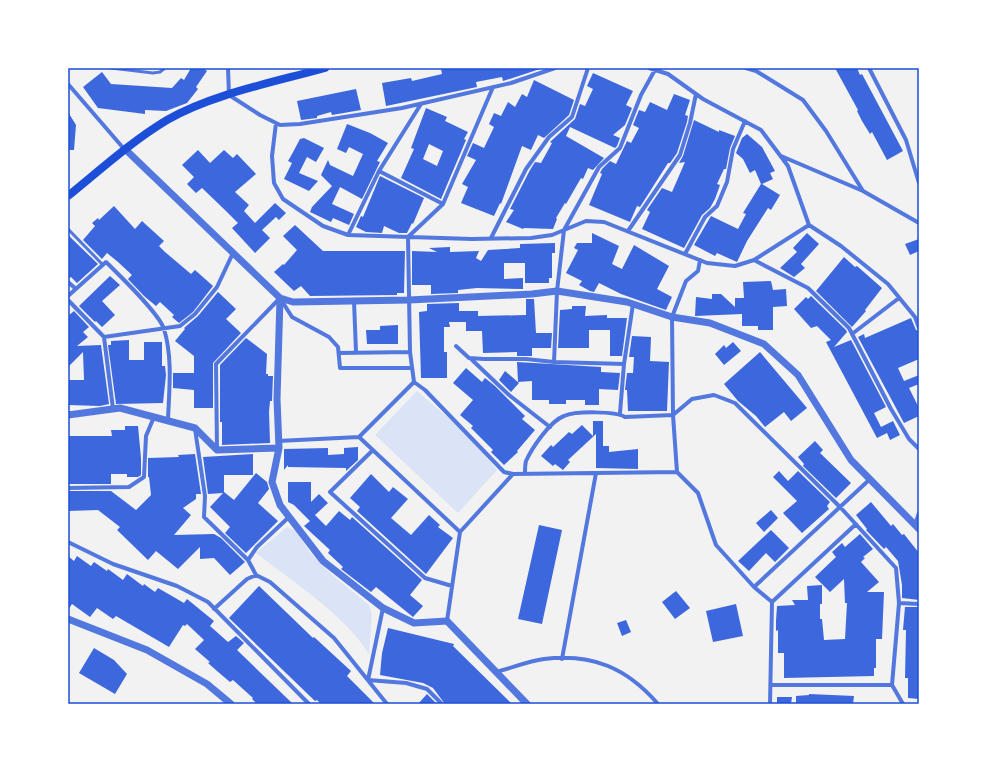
<svg xmlns="http://www.w3.org/2000/svg" width="987" height="772" viewBox="0 0 987 772" font-family="'Sofia Sans Condensed',sans-serif">
<rect width="100%" height="100%" fill="#f2f2f2"/>
<path fill="#dbe4f7" d="M417,391L466,433L497,470L458,513L375,435Z
M287,527L296,531L310,552L331,574L369,605L372,614L369,654C345,615 293,582 256,553Z"/>
<path fill="#3d67dc" fill-rule="evenodd" d="M191,68H203L207,71L196,87L198,89L187,103L166,111L145,110V114L98,108L83,87L102,72L111,84L172,88L181,78L184,80Z
M449,68H543L503,81L502,77L476,82L477,87L386,106L382,83L411,78L412,81L442,74L441,69Z
M835,68H857L860,75L862,74L903,151L887,160L872,132L870,134L862,121L857,111L858,110Z
M593,73L633,91L626,105L632,108L625,125L613,135L620,138L617,146L615,148L570,127L566,136L604,158L593,170L588,168L583,179L581,178L566,204L565,203L556,218L557,219L553,229L524,228L523,229L506,222L514,210L510,209L530,170L535,162L541,163L552,143L550,142L575,119L580,104L585,106L593,89L587,86Z
M534,80L574,100L569,115L544,138L538,135L531,150L522,146L501,204L500,203L494,216L461,203L468,187L462,184L476,160L467,156L473,143L484,148L494,127L489,124L494,113L501,116L508,102L515,107L522,94L527,97Z
M356,89L361,110L332,115L331,112L317,116V118L301,120L297,101Z
M674,94L690,100L685,115L688,116L687,122L677,153L670,163H668L640,207L637,206L630,222L589,205L602,174L600,173L602,169L610,161L616,164L627,141L631,143L639,128L633,125L639,110L645,112L650,102L667,110Z
M426,108L447,117L445,121L468,132L464,139L466,140L441,199L401,178L414,149L411,148ZM429,144L443,151L437,166L423,159Z
M68,112L76,125L74,150H68Z
M694,120L719,132V130L735,136L730,148L726,169H724L717,184L720,185L715,199L710,208L702,215L684,248L642,229L650,212L647,210L662,188L672,192L685,162L679,163L683,156Z
M347,124L370,133L388,143L377,161L380,162L362,199L340,187L332,204L354,214L349,225L333,218L331,222L310,212L312,207L332,186L321,175L328,160L330,165L353,176L363,154L349,147L346,153L337,149Z
M747,134L762,147L775,171L770,173L773,179L762,184L780,195L771,210L768,208L747,241L737,262L717,253L715,256L694,245L711,216L738,229L746,214L743,213L761,184L755,170L750,173L743,159L736,153L742,138Z
M304,138L324,148L316,162L307,157L299,173L318,181L309,191L284,179L292,163L288,161L292,154L300,139Z
M198,150L210,163L224,150L233,158L237,154L256,174L235,192L249,205L244,211L255,223L275,203L286,213L279,220L276,217L262,230L270,238L255,253L232,228L238,223L226,211L202,188L196,193L187,184L194,177L182,165Z
M380,176L424,198L413,224L412,223L407,233H399L384,226L382,233L366,232L356,227L361,216L363,217Z
M114,206L135,229L142,221L164,241L159,246L165,252L191,274L195,270L213,286L193,312L179,323L172,317L174,315L160,302L156,306L144,296L128,279L132,275L118,262L107,253L102,259L83,240L95,226L92,223L98,218L99,220Z
M295,225L323,251H405L404,293H397V295L310,296L301,286L294,291L274,272L283,264L284,265L297,250L283,236Z
M592,233L619,246L612,264L622,269L634,245L669,266L657,289L672,297L666,310L621,294L599,283L594,292L590,291L579,285L582,281L566,273L578,250L574,248L577,243H592Z
M807,233L819,244L801,264L805,268L794,277L780,268L797,252L793,248Z
M68,235L98,264L77,283L71,277L68,279Z
M919,239V251L910,255L905,244Z
M555,243V253H552V278H549V283H525V263H504V279L523,278V289L477,288L458,290V293L431,294V285H412V251L437,252L429,248L450,247V252L479,251L476,258L481,261L488,250L520,248V244Z
M844,257L855,267L857,266L882,288L865,310L866,311L852,327L816,291Z
M110,276L120,285L102,301L115,315L102,327L96,321L95,322L79,306Z
M771,281L773,290L786,289L787,306L773,307V330H758V326H742V314L695,316L696,297L712,299V294H721L735,307V298H744L743,282Z
M218,292L236,309L226,319L241,333L213,363V408H194V390L173,388V373H194V356L175,341L185,329L184,328L198,316Z
M811,296L846,330L847,332L834,347L851,340L886,407L874,413L881,427L893,421L900,435L890,440L887,433L877,438L826,342L831,340L817,326L811,328L794,309L806,297L808,299Z
M526,299H534L536,333H552L551,348H532V356H517V352L483,353L482,331H466V322H449L450,327H444V352H447V378H421L419,312L427,311V304L459,303V311H478V316L526,315Z
M572,306H586L585,316L607,315V318H627L622,356H610V330H589V348H558L560,310L572,309Z
M74,311L89,327L83,332L88,337L77,346L101,345L109,404L100,406L68,405V380H84L83,352L68,367V316Z
M911,318L916,330L919,331V359L898,368L904,381L919,375V384L909,388L919,408V416L904,423L858,337L864,334L865,338Z
M398,325V344H367L366,330H380V326Z
M632,336L651,337L650,361L669,362L667,411H628L627,390H625L627,373H633L634,357H629Z
M246,338L267,354L266,374H268V376H273L272,401H270L269,412L270,443L222,445V422H220V365Z
M129,340V360H144V342H162V366H165L166,375L163,403L116,404L108,345H111V341Z
M733,342L741,351L724,365L715,354L724,345L726,348Z
M760,352L807,408L791,421L784,412L765,427L756,416L738,401L724,384Z
M517,362L601,367V372L620,373L618,390L599,389V405H585V400H566V404H549V400H532V381L518,382Z
M466,368L482,382L485,378L495,386L525,416L522,419L535,430L517,451L518,452L504,465L491,452L493,450L471,428L473,426L460,415L473,400L453,383Z
M505,371L519,383L511,392L499,380Z
M593,421H603V446H609V452L638,449V469L596,468V434L568,460L570,462L563,470L555,464L553,466L541,456L551,445L553,447L569,432L572,434L582,425L593,436Z
M125,426H138L141,458V475L138,477H127V474H111V484H68V436H112L111,430H125Z
M815,441L823,450L820,453L851,483L836,498L803,466L804,464L798,457Z
M358,447V460L346,471V468L288,467V465L284,470V449L328,448V455L344,454V448Z
M195,454L201,494H196V499L183,508L191,515L174,535L214,534L221,538L245,562L230,575L214,558L200,559V547L178,569L156,551L148,560L117,530L120,527L98,510L68,511V491H111L136,510L151,495L149,477H148V458L179,457L178,455Z
M253,454V475H224V492L234,500L256,473L267,482L269,489L258,503L278,521L246,553L225,533L230,527L210,507L223,493L208,494L203,457Z
M779,471L788,481L798,471L830,502L827,506L829,509L802,533L783,513L797,501L773,477Z
M371,474L389,492L393,487L408,499L391,518L411,535L429,515L440,525L438,527L453,538L426,574L357,511L360,507L350,498Z
M288,482H311V502L319,494L328,503L315,515L326,526L339,511L350,520L352,517L422,580L410,595L423,606L413,617L376,587L371,592L341,569L343,567L328,553L330,550L304,526L310,521L294,505L288,502Z
M871,502L891,526L893,524L902,535L904,534L919,553V600L902,598V585L898,561L886,547L884,549L866,530L867,529L856,515Z
M771,510L778,518L764,532L756,523Z
M539,525L562,530L542,624L518,619Z
M771,530L789,548L775,562L766,553L749,571L738,561Z
M860,534L873,549L863,557L865,558L861,562L879,582L867,592H884L882,639H876V668H874V676L784,678V653H778V630L776,631V621L777,606L795,605L792,600H808L807,586L822,585V604H820V619H822L824,640L845,639L847,603H845L844,579L830,592L815,577L836,557L832,552L842,543L845,547Z
M68,556L74,561L77,556L91,566L94,562L107,571L108,569L123,580L127,574L143,586L144,584L155,592L158,588L184,603L187,599L214,621L210,626L228,642L236,636L244,643L237,650L293,704H257L252,699L253,698L233,680L230,682L217,671L208,663L210,662L195,649L204,640L187,624L185,626L183,625L169,647L116,616L113,619L97,608L90,617L72,604L68,610Z
M259,586L313,638L314,637L351,671L347,676L375,704H321L317,700L315,701L229,618Z
M676,591L690,608L675,619L662,602Z
M736,604L743,636L713,642L706,611Z
M905,607H919V699L908,698V678H905L906,630H903Z
M626,620L631,632L622,636L617,623Z
M388,628L454,644L453,646L512,704H445L433,688L423,683L380,675L382,653Z
M94,648L114,660L127,674L115,694L79,673Z
M427,694L437,704H418Z
M809,694L854,696L853,704H796V696L809,695Z
M777,697H792L791,704H777Z"/>
<g fill="none" stroke-linecap="round" stroke-linejoin="round">
<path stroke="#5277de" stroke-width="3" d="M111,68L153,73L160,72L165,68
M68,229L103,265"/>
<path stroke="#5277de" stroke-width="4" d="M228,68L229,95L260,115L280,125L300,124L402,108L511,83L555,68
M649,68L668,74L703,99L761,130L788,166L809,225L841,246L888,284L915,317L919,328
M746,68L756,71L803,100L826,131L863,191L919,223
M869,68L906,140L919,183
M68,84L125,150
M276,123L272,156L274,183L283,199L323,226L348,235L472,239L531,238L552,235L586,221L604,222L707,263L735,266L754,260L809,225
M781,156L863,191
M379,171L443,204L493,87
M628,231L680,155L690,123L696,94
M348,235L379,171L421,104
M491,238L526,169L549,137L572,117L588,68
M685,254L705,217L717,206L727,182L733,149L745,121
M754,260L808,288L849,328L891,409L909,439L919,449
M68,282L76,289
M68,296L106,262C120,276 159,313 164,329C173,358 169,391 168,420
M68,300L104,337L113,409
M354,301L356,352
M852,334L899,298
M104,337L180,326L195,314L217,287L233,253
M456,346L469,358L484,359H526L554,362L624,364
M339,353L410,352
M470,358L509,395L550,427
M554,362L557,291L564,230L599,167L620,148L641,95L656,68
M414,382L410,352L408,237L443,204
M620,413L624,364L633,304
M673,415L692,399L714,395L735,403L840,507L896,568L899,603L892,685L903,704
M673,415L672,317L686,281L698,271L700,260
M195,429L205,496L204,517L248,560
M278,441L359,437
M217,450L216,364L280,298L292,317L329,337L338,347L340,368H411
M373,450L330,492L425,578L452,586
M677,472L698,493L716,545L754,587L772,602
M513,474L677,472L673,415L625,417C615,411 575,411 564,416C550,421 532,448 526,461C525,465 525,470 525,474
M68,488L129,487L144,477L146,436L154,417
M915,525L919,513
M68,542L113,564L177,586L208,602L309,704
M256,575L248,560L257,547L289,517
M754,587L869,480
M899,603L919,604
M383,608L368,680L406,683L427,689L442,704
M214,609L247,579L256,575L270,582L334,638L387,704
M447,621L460,532L513,474L504,472L425,390L414,382L359,437L460,532
M562,659L596,473
M496,672C512,668 528,661 544,659C592,653 627,668 658,704
M771,685H892
M770,704L772,602L856,524"/>
<path stroke="#5277de" stroke-width="7" d="M126,150L280,298L293,302L409,300L532,294L557,291L627,302L672,317L710,323L764,344L798,375L851,460L919,529
M280,298L277,399L279,448L272,482L280,505L323,561L383,608L414,623L447,621L527,704
M68,415L120,408L195,428L217,450L279,448
M68,619L147,650L207,684L231,704"/>
<path stroke="#1d4ed8" stroke-width="8" d="M68,196C100,170 132,141 167,120C212,94 275,82 325,68"/>
</g>
<rect width="987" height="772" fill="none" stroke="#ffffff" stroke-width="138"/>
<rect x="69" y="69" width="849" height="634" fill="none" stroke="#1d4ed8" stroke-width="1.5"/>
</svg>
